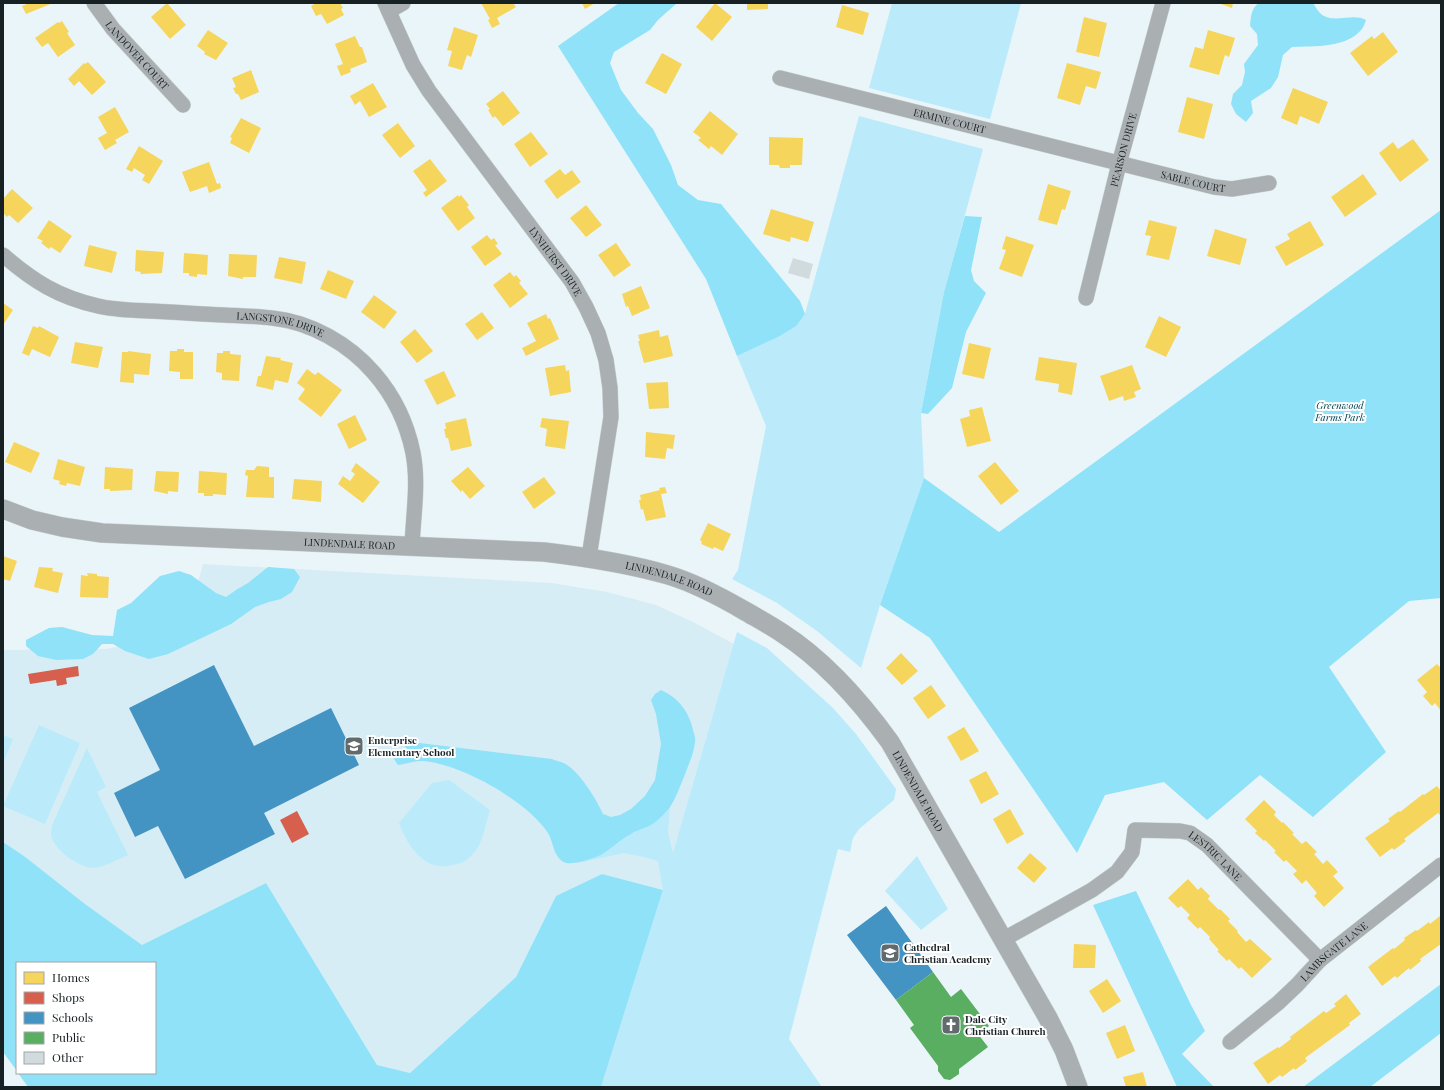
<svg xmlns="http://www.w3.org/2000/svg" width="1444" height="1090" viewBox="0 0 1444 1090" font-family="'Playfair Display',serif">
<rect width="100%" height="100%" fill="#eaf5f9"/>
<path fill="#d6edf5" d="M203,564L552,583L607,592L656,605L695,623L734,644L663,890L602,874L556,896L516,977L410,1073L377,1065L266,883L142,945L85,904L24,856L3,842V650L106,649L184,633Z"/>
<path fill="#bbebfa" d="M892,3H1021L990,119L869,88Z
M859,116L983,149L944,292L921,413L924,478L880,605L861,668L817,631L777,603L732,579L738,570L766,426L737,356L778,337L805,314Z
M737,632L767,648L833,708L856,734L896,789L894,800L859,829L853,838L850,852L838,849L789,1039L822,1087H601L663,890L658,861L644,857L624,853L578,863L601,855L632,833L646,828L658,820L670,806L668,833L673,853Z
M39,725L80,743L45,824L3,806Z
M3,735L13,739L3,763Z
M87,748L106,787L97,792L128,855C119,859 102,868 93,868C78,867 54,850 51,835C51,832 52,828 52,825Z
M449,780L490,810C485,825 483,847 469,858C465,862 458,864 452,865C425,873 407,845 399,823L432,783Z
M917,856L948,909L921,930L885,891Z"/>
<path fill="#8fe2f8" d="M619,3H677L658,20L650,30L614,52L610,63L621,90L638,113L653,129L671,165L678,185L698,200L721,204L800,301L805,314L796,326L778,337L737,356L706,279L558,46Z
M1259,3H1313C1315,6 1318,11 1320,13C1332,25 1353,12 1366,20C1365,23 1364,26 1362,29C1347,48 1314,46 1292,47L1283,55L1278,77L1271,88L1251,101L1253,113L1246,122L1236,114L1231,104L1233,94L1242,85L1245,72L1244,64L1258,45L1257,34L1250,26C1251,17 1251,8 1259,3Z
M1441,210V598L1409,601L1329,667L1386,752L1313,817L1260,775L1207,820L1164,782L1105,795L1077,853L930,638L880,605L924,478L999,532Z
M965,216L982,217L971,270L974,281L986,293L966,332L952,388L928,414L921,413L944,292Z
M268,567L294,569L300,577L292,592L281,599L269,602L255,607L231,624L168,654L149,659L125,651L113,644H102L93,654L83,659L56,660L38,656L26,646V640L49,628L62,627L92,635L113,636L117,610L131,603L160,576L179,571L191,575L216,593L226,597L236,590L248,583Z
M661,690C679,698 689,712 693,730C694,734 696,738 695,742C694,754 688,765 684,777C680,786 676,798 670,807C664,815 655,824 645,828C640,830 635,831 631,834C620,840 611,849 601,855C594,858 574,865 566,863C553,858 554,843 548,833C527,801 460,763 422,761C414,761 405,764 398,765L394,759L398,752L411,742L552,759C556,761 563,762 567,765C580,773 597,800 603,814L611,817L620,815L631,809L645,796L655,780L661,744L656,714L651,700L655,694Z
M3,842L24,856L85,904L142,945L266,883L377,1065L410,1073L516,977L556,896L602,874L663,890L601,1087H28L18,1073H155V963H17V1071L3,1052Z
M1136,891L1191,1005L1205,1031L1182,1054L1214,1087H1177L1093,905Z
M1441,984V1033L1370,1087H1303Z"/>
<path fill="#f6d55c" d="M29,3H53L26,14L22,6Z
M167,3L186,25L170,39L151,17Z
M316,3H340L343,8L341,9L344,15L327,24L321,14L316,16L311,6Z
M481,3H513L516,7L497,18L500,24L492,28L488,20L490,19Z
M582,3H595L585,9Z
M715,3L732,17L712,41L696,27Z
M747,3H768V9L747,10Z
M1218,3H1233L1232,8Z
M842,5L869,13L863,35L836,27Z
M1084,17L1107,23L1099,57L1076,52Z
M62,21L69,32L67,33L75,45L58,57L48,43L42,47L35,38L58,22L59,23Z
M454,27L478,35L471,57L467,55L462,70L448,66L452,51L447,50Z
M208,30L228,43L216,60L204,54L205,52L197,46Z
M1208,30L1235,38L1229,57L1225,55L1219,75L1189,67L1195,47L1203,49Z
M1383,32L1398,52L1368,76L1350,53L1372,36L1374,39Z
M355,36L360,47H362L367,62L350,69L351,72L341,76L337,66L343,64L335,44Z
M662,53L682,64L666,94L645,83Z
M88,62L106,82L92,95L79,81L74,86L68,79L84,63L85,64Z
M1067,63L1101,72L1096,89L1086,86L1080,105L1057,98Z
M251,70L259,92L241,100L238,94H236L233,88L236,87L232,78Z
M373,83L387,107L369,117L360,101L355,105L350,96Z
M1293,88L1328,102L1319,124L1300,116L1297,125L1281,118Z
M503,91L520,113L503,126L495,116L493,118L488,110L490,109L486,104Z
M1187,97L1213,104L1204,139L1178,132Z
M115,107L129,132L115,140L117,143L105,150L98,138L107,133L98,117Z
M710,111L738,134L722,155L711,146L709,149L698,140L701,138L693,132Z
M241,118L261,128L249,153L230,143L232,138L230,137Z
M398,123L415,146L400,158L382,135Z
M531,132L548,154L530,167L514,144Z
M769,137L803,138L802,165H790V168H780L779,165H769Z
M1413,139L1429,160L1400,182L1379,153L1393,142L1398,149Z
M139,146L163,161L149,184L142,180L145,175L134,168L132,172L126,169Z
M430,159L447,181L426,197L423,193L427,190L413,171Z
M209,162L217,184L220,183L221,188L209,193L207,186L190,192L182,172Z
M560,169L565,175L572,170L581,182L557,199L544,181Z
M1363,174L1377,194L1345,217L1331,197Z
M1048,184L1071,191L1065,210L1062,209L1057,225L1038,220Z
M12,189L33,208L18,223L9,215L7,217L3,213V199Z
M458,195L459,197L461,195L469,205L467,207L475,218L458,231L441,208Z
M586,205L602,225L586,237L570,218Z
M771,209L814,222L808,242L791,237L790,242L763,234Z
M49,220L72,236L60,253L51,247L49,249L41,243L43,241L37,238Z
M1149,220L1177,227L1169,260L1146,255L1151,236L1145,235Z
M1310,221L1324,245L1286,266L1275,247L1290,239L1287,234Z
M1215,229L1247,239L1240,265L1207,256Z
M487,235L491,240L494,238L498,244L495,245L502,254L485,266L471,247Z
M1006,236L1034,245L1022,277L999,269L1006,250L1002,249Z
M616,243L631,265L614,277L598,255Z
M89,245L117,252L112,273L84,266Z
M136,250L164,252L162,273L140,274L141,272L135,271Z
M184,253L208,255L207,275L197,274V277L189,276V273H183Z
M229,254L257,255L256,277H243V279L228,276Z
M279,257L306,262L302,284L274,278Z
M328,270L354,281L346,299L320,289Z
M510,272L514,277L516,275L521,281L519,283L528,294L510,308L493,285Z
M641,286L650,308L632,316L628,306L626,307L622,294Z
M374,295L397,312L384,329L361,312Z
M3,303L13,310L3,325Z
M482,312L494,328L477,340L465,324Z
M546,314L548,319L550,318L559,339L526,356L522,348L536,341L527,323Z
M1159,316L1181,327L1166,357L1145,347Z
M33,326L38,328L39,326L59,337L50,357L32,349L29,356L22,353Z
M415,329L433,351L417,363L400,342Z
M659,330L660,337L668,335L673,356L644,363L638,341H640L638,335Z
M75,342L103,347L98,368L71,363Z
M969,343L991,348L984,379L962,374Z
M177,349H184V352H193V379H180V372L169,371L170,351H177Z
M128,351L151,354L149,375L134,374V383L120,382L122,352H128Z
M223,351H230V354L241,355L239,381L222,380V373L216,372L217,353H223Z
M266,356L281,358L280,360L293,363L288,383L275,380L273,390L256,386L258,376H261Z
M1039,357L1077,363L1072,395L1058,392L1059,384L1035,380Z
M565,365L566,371L569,370L571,392L550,396L545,368Z
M1132,365L1141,389L1134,392L1136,397L1124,401L1123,396L1109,401L1100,376Z
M307,369L315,375L318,372L342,390L321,417L298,399L305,389L297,383Z
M444,371L456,396L437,405L424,380Z
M668,382L669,408L649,409L646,383Z
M982,407L991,441L967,447L960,419L970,416L969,410Z
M355,415L367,440L349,449L337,424Z
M466,418L472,446L451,451L448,438H446L444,429H446L445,423Z
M542,418L569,421L565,449L545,446L547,429L540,427Z
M646,432L675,435L673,449L667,448L665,459L645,457Z
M14,442L40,453L31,473L5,462Z
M58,459L85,467L80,486L67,483L66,486L59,484L60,481L53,479Z
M995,462L1019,491L1001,505L978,476Z
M356,463L380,482L363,503L338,484L343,476L350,481L355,474L351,471Z
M257,466L269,467V477H274V498L246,497L248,476L245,475L246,470H254Z
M105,467L133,469L132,490L110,491V489H104Z
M468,467L485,486L470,499L462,490L461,492L451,481Z
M156,471L179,472L178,492L168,491V494L154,491Z
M199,471L227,473L226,495L213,494V496H204V493H198Z
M544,477L556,493L534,509L522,492Z
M294,479L322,481L321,502L292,499Z
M665,487L667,493L661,494L666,517L646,521L643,509L641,510L639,500H641L640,495L660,490L659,488Z
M708,523L731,534L723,551L714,547L713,549L701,544L702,542L700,540Z
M3,556L17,561L10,581L3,579Z
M39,567L53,568L52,571L63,573L58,593L34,587Z
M87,573L97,574V576L109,577L108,598L80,597L81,575L88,576Z
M901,653L918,671L902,685L886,668Z
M1437,664L1441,668V711L1435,703L1432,706L1423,696L1427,692L1417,680Z
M931,685L946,706L928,719L913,698Z
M964,727L979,751L961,761L947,737Z
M986,771L999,794L981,804L969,780Z
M1437,786L1441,791V815H1440L1438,813L1404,839L1406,841L1394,850L1392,848L1380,857L1365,838L1390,821L1388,819L1399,811L1400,812L1423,794L1424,795Z
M1264,800L1276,812L1274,815L1282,823L1283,822L1294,833L1292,834L1302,844L1306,841L1317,852L1314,854L1323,864L1327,860L1338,872L1333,876L1344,888L1324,907L1314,896L1317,893L1306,880L1302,884L1293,874L1297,871L1286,860L1284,862L1274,852L1276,851L1265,840L1264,841L1255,833L1257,831L1245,819Z
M1010,809L1024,834L1007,844L993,819Z
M1030,853L1047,868L1034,883L1017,868Z
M1188,879L1198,890L1201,887L1210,896L1208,899L1219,910L1220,909L1230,919L1228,921L1238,931L1237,932L1246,942L1250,939L1272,959L1252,978L1241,967L1239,969L1229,959L1227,961L1217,951L1219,950L1209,939L1210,937L1200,927L1198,929L1187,918L1190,915L1181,906L1178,908L1168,898Z
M1441,915V944L1420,959L1421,961L1410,970L1409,968L1397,978L1395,976L1382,986L1368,967L1393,948L1394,949L1405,940L1404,938L1416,930L1417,931L1429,922L1430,924Z
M1074,944L1096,945L1095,968H1073Z
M1107,979L1121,1001L1103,1013L1089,991Z
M1346,994L1361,1014L1349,1023L1350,1025L1305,1058L1307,1061L1295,1070L1294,1068L1282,1077L1280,1075L1268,1084L1253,1063L1278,1047L1279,1048L1291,1039L1290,1037L1324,1011L1326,1013L1336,1006L1334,1004Z
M1125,1025L1135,1051L1117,1059L1106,1033Z
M1143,1072L1147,1087H1126L1123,1077Z"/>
<path fill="#d6604d" d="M78,666L79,676L66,678L67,684L57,686L56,680L30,684L28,674Z
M297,811L309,834L292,843L280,820Z"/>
<path fill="#4393c3" d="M214,665L254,746L331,708L359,765L264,813L275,834L185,879L158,826L135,837L114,793L160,770L129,708Z
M886,906L933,972L896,1000L847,935Z"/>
<path fill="#5aae61" d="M933,972L951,997L961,989L989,1026L978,1034L988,1047L959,1069V1074L950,1080L944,1079L938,1071V1066L910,1028L914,1025L896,1000Z"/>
<path fill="#d1dbde" d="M793,258L813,264L809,279L788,273Z"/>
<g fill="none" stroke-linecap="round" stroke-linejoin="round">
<defs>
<g id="minor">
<path id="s1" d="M94,3L113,29L183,105"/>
<path id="s2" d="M385,3L413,65L429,91L572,282L586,307L598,333L606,360L610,388L611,417L589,557"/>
<path d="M389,11L403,3"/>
<path id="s3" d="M780,78L1214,187L1232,189L1269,183"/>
<path id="s4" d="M3,255C33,281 58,297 98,306C114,310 132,310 149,311C174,312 199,314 224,315C240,316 256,316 272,318C311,322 349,344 374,373C394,396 407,423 413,453C419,484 413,516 412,547"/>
<path id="s5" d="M1086,298L1119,164L1163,3"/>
<path id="s6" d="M1004,939L1092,890L1117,872L1132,852L1135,830L1180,831L1190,833L1207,845L1320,960"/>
<path id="s7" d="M1230,1042L1278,1003L1297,985L1320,960L1441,865"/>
</g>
<g id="tertiary">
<path id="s8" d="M3,509L32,520L62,527L102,533L544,552C586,557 627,563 668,575C695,583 721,597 745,611C757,618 770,625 782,633C824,660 861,702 890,742L1048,1018L1064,1050L1078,1087"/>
</g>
</defs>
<use href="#minor" stroke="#cad2d5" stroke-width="16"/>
<use href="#tertiary" stroke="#cad2d5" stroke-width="20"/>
<use href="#minor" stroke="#aaafb1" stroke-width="15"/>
<use href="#tertiary" stroke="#aaafb1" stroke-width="19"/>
</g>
<defs>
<symbol id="school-square" viewBox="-11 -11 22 22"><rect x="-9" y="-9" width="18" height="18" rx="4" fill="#616b6e" stroke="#fff"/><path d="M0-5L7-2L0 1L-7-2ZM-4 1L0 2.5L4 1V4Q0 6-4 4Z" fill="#fff"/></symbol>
<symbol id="church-square" viewBox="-11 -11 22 22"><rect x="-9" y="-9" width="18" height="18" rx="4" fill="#616b6e" stroke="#fff"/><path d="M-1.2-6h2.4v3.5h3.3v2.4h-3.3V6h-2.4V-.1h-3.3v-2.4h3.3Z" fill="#fff"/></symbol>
</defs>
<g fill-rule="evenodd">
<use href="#school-square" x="343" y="735" width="22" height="22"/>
<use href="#school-square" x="879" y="942" width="22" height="22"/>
<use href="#church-square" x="940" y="1014" width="22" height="22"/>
</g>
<g text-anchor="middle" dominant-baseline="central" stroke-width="4" stroke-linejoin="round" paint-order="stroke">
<g font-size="10" fill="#172023" stroke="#fff">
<text stroke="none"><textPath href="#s1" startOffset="68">LANDOVER COURT</textPath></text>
<text stroke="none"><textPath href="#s3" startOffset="175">ERMINE COURT</textPath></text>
<text stroke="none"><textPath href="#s5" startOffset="153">PEARSON DRIVE</textPath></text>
<text stroke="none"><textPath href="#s3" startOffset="426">SABLE COURT</textPath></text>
<text stroke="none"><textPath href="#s2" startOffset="311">LYNHURST DRIVE</textPath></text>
<text stroke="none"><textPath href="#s4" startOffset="293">LANGSTONE DRIVE</textPath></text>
<text stroke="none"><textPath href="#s8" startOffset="350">LINDENDALE ROAD</textPath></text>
<text stroke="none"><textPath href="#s8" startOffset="673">LINDENDALE ROAD</textPath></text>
<text stroke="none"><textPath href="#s8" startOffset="1010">LINDENDALE ROAD</textPath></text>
<text stroke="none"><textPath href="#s6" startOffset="268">LESTRIC LANE</textPath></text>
<text stroke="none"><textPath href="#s7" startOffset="138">LAMBSGATE LANE</textPath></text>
</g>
<g font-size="10" font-style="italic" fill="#004251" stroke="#fff">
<text x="1340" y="405">Greenwood<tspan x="1340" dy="12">Farms Park</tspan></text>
</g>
<g font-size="10" font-weight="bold" fill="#172023" stroke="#fff" text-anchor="start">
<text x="368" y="740">Enterprise<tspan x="368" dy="12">Elementary School</tspan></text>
<text x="904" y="947">Cathedral<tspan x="904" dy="12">Christian Academy</tspan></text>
<text x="965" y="1019">Dale City<tspan x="965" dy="12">Christian Church</tspan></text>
</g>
</g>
<rect width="1444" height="1090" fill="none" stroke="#172023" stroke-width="8"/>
<rect x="16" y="962" width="140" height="112" fill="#ffffff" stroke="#a2a6a7"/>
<rect x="24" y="972" width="20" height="12" fill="#f6d55c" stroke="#a2a6a7"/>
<text x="52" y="982" font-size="12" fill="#172023">Homes</text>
<rect x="24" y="992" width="20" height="12" fill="#d6604d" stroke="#a2a6a7"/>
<text x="52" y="1002" font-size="12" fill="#172023">Shops</text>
<rect x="24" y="1012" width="20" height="12" fill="#4393c3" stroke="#a2a6a7"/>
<text x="52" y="1022" font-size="12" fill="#172023">Schools</text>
<rect x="24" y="1032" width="20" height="12" fill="#5aae61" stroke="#a2a6a7"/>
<text x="52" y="1042" font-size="12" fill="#172023">Public</text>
<rect x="24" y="1052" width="20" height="12" fill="#d1dbde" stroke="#a2a6a7"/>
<text x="52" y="1062" font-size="12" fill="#172023">Other</text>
</svg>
